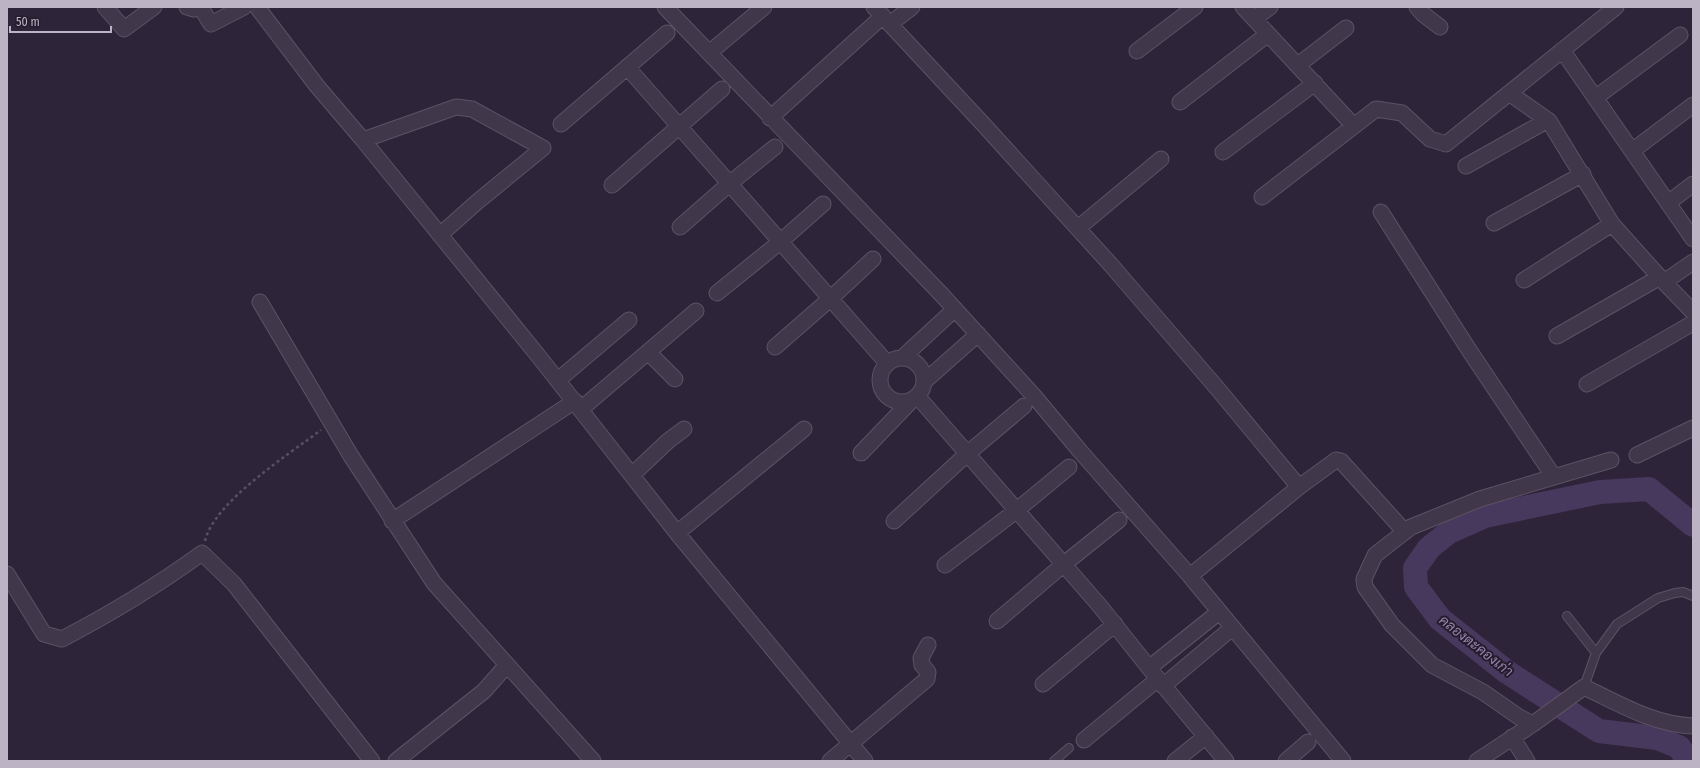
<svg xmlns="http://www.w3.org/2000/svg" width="1700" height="768" viewBox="0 0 1700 768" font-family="'Fira Sans Condensed',Sarabun,sans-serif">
<rect width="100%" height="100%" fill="#2d2439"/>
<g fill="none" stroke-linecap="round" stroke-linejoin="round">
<path stroke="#47385d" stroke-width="24" d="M1688,761L1679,747L1657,738L1599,731L1507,672L1440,619L1416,587L1415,568L1429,548L1449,532L1485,516L1600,492L1649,489L1693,525"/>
<defs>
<path id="service" d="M1567,616L1596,653
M1584,687L1596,653L1617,624L1658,598L1675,593L1683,592L1693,596
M1054,761L1069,748"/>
<path id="minor" d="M105,7L124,29L154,7
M187,7L194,9L203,7
M257,7L317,86L363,140L540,358L677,533L865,761
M665,7L942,295L1034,396L1080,451L1190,576L1343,761
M874,7L984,125L1111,265L1217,388L1299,487
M1243,7L1354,126L1376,109L1402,113L1430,139L1446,144L1616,7
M1417,7L1423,14L1440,27
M201,8L211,24L244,7
M1254,19L1270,7
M890,24L912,7
M1562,50L1693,239
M1137,51L1195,7
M709,53L764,7
M1298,65L1346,28
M627,67L887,363
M1509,93L1549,121L1612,224L1664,282L1693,262
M1595,98L1680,35
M1180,102L1268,34
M770,118L883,16
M561,124L667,33
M363,140L456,107L472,109L543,148L477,202L440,235
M1632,151L1693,105
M1223,152L1315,83
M1466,166L1548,120
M612,185L722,89
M1262,197L1354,126
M1668,203L1693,184
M1381,212L1469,350L1554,477
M1494,223L1583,174
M680,227L729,184L775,147
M1078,228L1161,159
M1524,280L1612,224
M1664,282L1693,312
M717,293L780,242L823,204
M260,302L351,456L434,583L593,761
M1557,336L1660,277
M775,347L830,299L873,259
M648,352L675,379
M903,357L955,309
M880 380a22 22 0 1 1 44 0a22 22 0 1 1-44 0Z
M558,380L629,320
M925,381L978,334
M1587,384L1693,323
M918,397L1099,605L1158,679L1226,761
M581,409L696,311
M861,453L910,402
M1637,455L1693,428
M632,475L668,441L684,429
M392,521L575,401
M894,521L967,454L1024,406
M677,533L804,429
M945,565L1017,510L1069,467
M7,574L44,634L62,639C110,614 158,585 202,553L234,584L372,761
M1190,576L1299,487L1336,460L1341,461L1405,532
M997,621L1064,564L1119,520
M1149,668L1219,612
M1043,684L1115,624
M1163,686L1232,628
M1533,724L1519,717L1483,692L1432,665L1392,625L1365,587L1364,579L1375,555L1411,527L1480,499L1611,460
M1512,737L1527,761
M1084,740L1158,679
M396,761L484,691L507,665
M830,761L927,679L928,672L922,665L921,658L928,645
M1175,761L1206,736
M1286,761L1308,742
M1477,761L1533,724L1584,687C1618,703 1654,725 1693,726"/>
</defs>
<use href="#service" stroke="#5b5364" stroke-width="10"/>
<use href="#minor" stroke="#5b5364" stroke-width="17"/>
<path stroke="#535264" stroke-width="2.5" stroke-dasharray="3 3" stroke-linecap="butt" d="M205,541C214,502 288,455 321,430"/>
<use href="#service" stroke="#40384a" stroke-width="8"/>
<use href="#minor" stroke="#40384a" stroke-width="15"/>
</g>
<g text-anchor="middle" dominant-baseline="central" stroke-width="4" stroke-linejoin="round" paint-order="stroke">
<g font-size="14" font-style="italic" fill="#9685af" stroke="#251d2e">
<text transform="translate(1476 646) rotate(38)">คลองตะคองเก่า</text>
</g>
</g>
<rect width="1700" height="768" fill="none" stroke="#bcb3c5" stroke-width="16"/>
<path d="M10 26v6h101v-6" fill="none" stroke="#bcb3c5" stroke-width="2"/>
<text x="16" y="26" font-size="12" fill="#bcb3c5" stroke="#251d2e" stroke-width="3" paint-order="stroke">50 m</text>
</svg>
